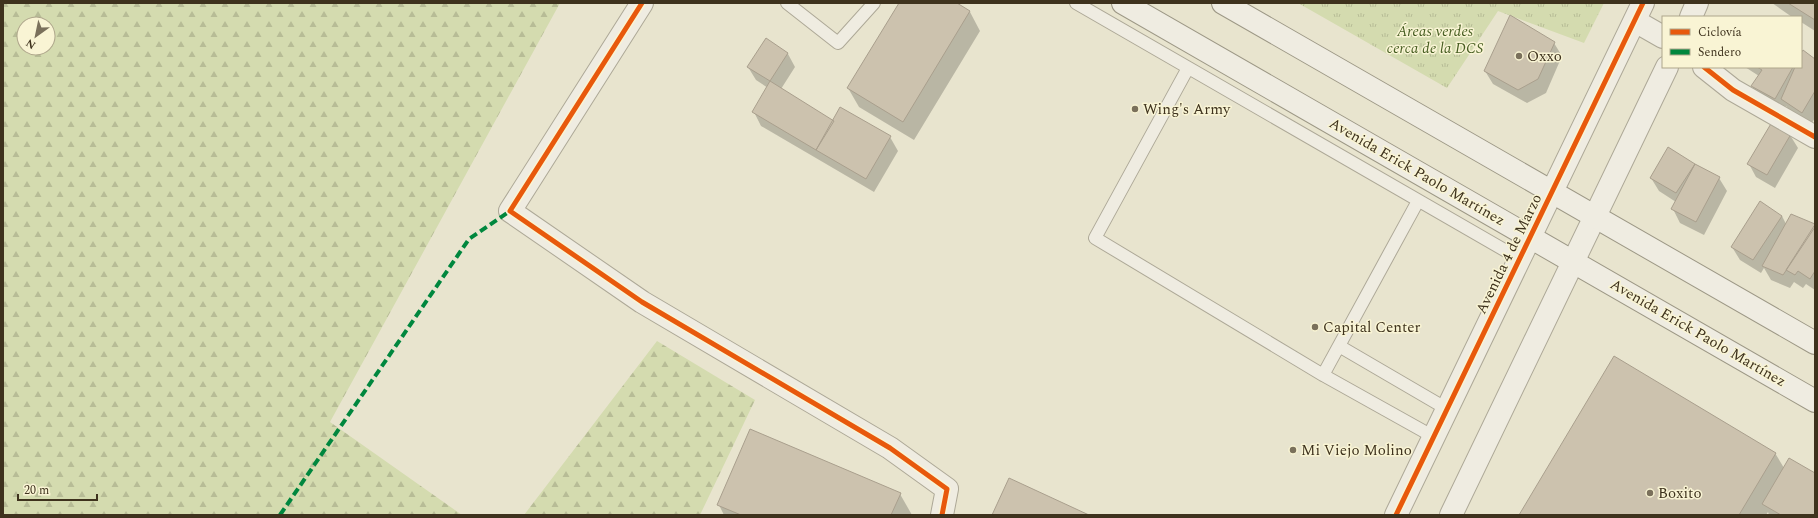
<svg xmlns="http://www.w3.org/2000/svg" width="1818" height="518" viewBox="0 0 1818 518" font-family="Spectral,serif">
<defs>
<pattern id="forest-firs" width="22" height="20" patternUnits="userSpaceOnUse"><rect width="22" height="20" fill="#d4dbaf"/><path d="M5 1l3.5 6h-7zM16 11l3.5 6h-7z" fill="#b7bc96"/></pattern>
<pattern id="park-tufts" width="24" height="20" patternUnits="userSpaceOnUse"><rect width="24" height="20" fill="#d4dbaf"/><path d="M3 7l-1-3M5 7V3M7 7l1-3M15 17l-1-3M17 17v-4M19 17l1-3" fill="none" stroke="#b7bc96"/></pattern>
</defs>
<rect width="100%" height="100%" fill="#e8e4ce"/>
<path fill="url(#forest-firs)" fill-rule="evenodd" d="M3,3H560L330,422L462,515H3ZM24,24H48V48H24Z
M657,341L755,400L700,515H524Z"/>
<path fill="url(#park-tufts)" d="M1298,3H1604L1584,43L1498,11L1447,88Z"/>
<path fill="#0003" d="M900,3H955L970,12L980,31L914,140L859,107L848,88Z
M1772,3H1815V31L1801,22V17H1792Z
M766,40L788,54L795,67L781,89L834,122L890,137L898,151L874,192L761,126L754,112L768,88L756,80L748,67Z
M1554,43L1562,56L1546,93L1527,103L1493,84L1485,71Z
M1801,51L1815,60V118L1810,126L1790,112L1786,106L1783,112L1760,100L1752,86L1759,76L1745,67H1801Z
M1790,135L1798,148L1775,188L1756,177L1749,164Z
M1669,148L1694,165L1719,178L1727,191L1704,235L1680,223L1673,209L1676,202L1659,191L1651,178Z
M1782,216L1786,224L1815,225V290L1806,284L1803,288L1794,282L1790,288L1771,280L1764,268L1761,273L1740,260L1732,247Z
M1775,453L1784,468L1815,474V515H1769L1768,512L1766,515H1520Z
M900,494L912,515H724L719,505Z"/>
<path fill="#ccc2ae" stroke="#a99f8d" d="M899,3H957L970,11L903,122L847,88Z
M1788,3H1815V20Z
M1510,15L1555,42L1538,79L1518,90L1484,71Z
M766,38L788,53L770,81L747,67Z
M1803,50L1815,59V91L1802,113L1781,99L1795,67H1801V53Z
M1757,67H1793L1775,99L1751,86L1762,70Z
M770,81L834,121L816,150L752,112Z
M840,107L891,136L866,179L816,150Z
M1772,122L1791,134L1767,175L1747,164Z
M1668,147L1695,164L1676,193L1650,178Z
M1695,164L1720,177L1696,222L1671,209Z
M1760,201L1782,216L1753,260L1731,247Z
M1791,214L1815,224V227L1783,275L1762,266Z
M1814,226H1815V271L1810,279L1798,271L1795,275L1786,270Z
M1614,356L1776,453L1739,515H1519Z
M750,429L901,493L891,515H741L717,505Z
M1789,458L1815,473V515H1781L1762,504Z
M1009,478L1089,515H992Z"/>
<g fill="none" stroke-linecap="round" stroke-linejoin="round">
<defs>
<path id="service" d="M787,3L838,43L874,3
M1076,3L1520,259
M1188,68L1095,238L1323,375L1434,437
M1339,346L1447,409
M1323,375L1418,201"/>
<path id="minor" d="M642,3L510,211L642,302L890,448L947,489L942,515
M1635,21L1663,37
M1704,67L1733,90L1815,137"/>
<path id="tertiary" d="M1691,17L1697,3
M1396,515L1643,3
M1451,515L1667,67"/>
<path id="secondary" d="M1123,3L1815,401
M1223,3L1815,343"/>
</defs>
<use href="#service" stroke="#ada897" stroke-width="14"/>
<use href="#minor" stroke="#ada897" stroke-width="24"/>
<use href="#tertiary" stroke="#ada897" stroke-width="24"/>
<use href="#secondary" stroke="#9d9886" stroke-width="24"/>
<use href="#service" stroke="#efece1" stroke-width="12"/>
<use href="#minor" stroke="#efece1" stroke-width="22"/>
<use href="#tertiary" stroke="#efece1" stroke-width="22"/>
<use href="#secondary" stroke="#efece1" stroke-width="22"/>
<path stroke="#00873e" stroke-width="4" stroke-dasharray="8 4" stroke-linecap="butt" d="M280,515L469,239L510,211"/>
<defs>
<path id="cycleway" d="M642,3L510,211L642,302L890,448L947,489L942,515
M1704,67L1733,90L1815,137
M1396,515L1643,3"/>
</defs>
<use href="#cycleway" stroke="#f9f4d4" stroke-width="8"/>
<use href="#cycleway" stroke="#e8590c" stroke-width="5"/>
</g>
<g fill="#7a705b" stroke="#f9f4d4" stroke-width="1.5">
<circle cx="1519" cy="56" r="4"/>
<circle cx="1135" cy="109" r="4"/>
<circle cx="1315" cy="327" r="4"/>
<circle cx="1293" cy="450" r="4"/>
<circle cx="1650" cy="493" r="4"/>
</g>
<g text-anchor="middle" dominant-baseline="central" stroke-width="3" stroke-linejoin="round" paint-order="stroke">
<g font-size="15" font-style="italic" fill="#465d21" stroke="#f9f4d4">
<text x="1435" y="31">Áreas verdes<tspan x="1435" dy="17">cerca de la DCS</tspan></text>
</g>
<g font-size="15" fill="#3e321d" stroke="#f9f4d4" text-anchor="start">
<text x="1527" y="56">Oxxo</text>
<text x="1143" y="109">Wing's Army</text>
<text x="1323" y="327">Capital Center</text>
<text x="1301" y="450">Mi Viejo Molino</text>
<text x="1658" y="493">Boxito</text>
</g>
<g font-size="15" fill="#3e321d" stroke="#f9f4d4">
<text transform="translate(1417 172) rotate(30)">Avenida Erick Paolo Martínez</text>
<text transform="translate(1509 254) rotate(-64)">Avenida 4 de Marzo</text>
<text transform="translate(1698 333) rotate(30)">Avenida Erick Paolo Martínez</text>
</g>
</g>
<rect width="1818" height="518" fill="none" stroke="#3e321d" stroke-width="8"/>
<rect x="1662" y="16" width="140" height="52" fill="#f9f4d4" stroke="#aea68b"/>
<rect x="1670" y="29" width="20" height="6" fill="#e8590c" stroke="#aea68b"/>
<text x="1698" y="36" font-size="12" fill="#3e321d">Ciclovía</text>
<rect x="1670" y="49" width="20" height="6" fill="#00873e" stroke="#aea68b"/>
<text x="1698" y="56" font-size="12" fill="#3e321d">Sendero</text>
<g transform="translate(36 36) rotate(213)"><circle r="19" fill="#f9f4d4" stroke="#aea68b"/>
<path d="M0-3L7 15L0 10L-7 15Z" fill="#7a705b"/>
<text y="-6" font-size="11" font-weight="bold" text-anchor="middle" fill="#3e321d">N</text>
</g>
<path d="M18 494v6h79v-6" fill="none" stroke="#3e321d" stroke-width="2"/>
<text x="24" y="494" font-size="12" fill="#3e321d" stroke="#f9f4d4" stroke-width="3" paint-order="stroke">20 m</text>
</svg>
